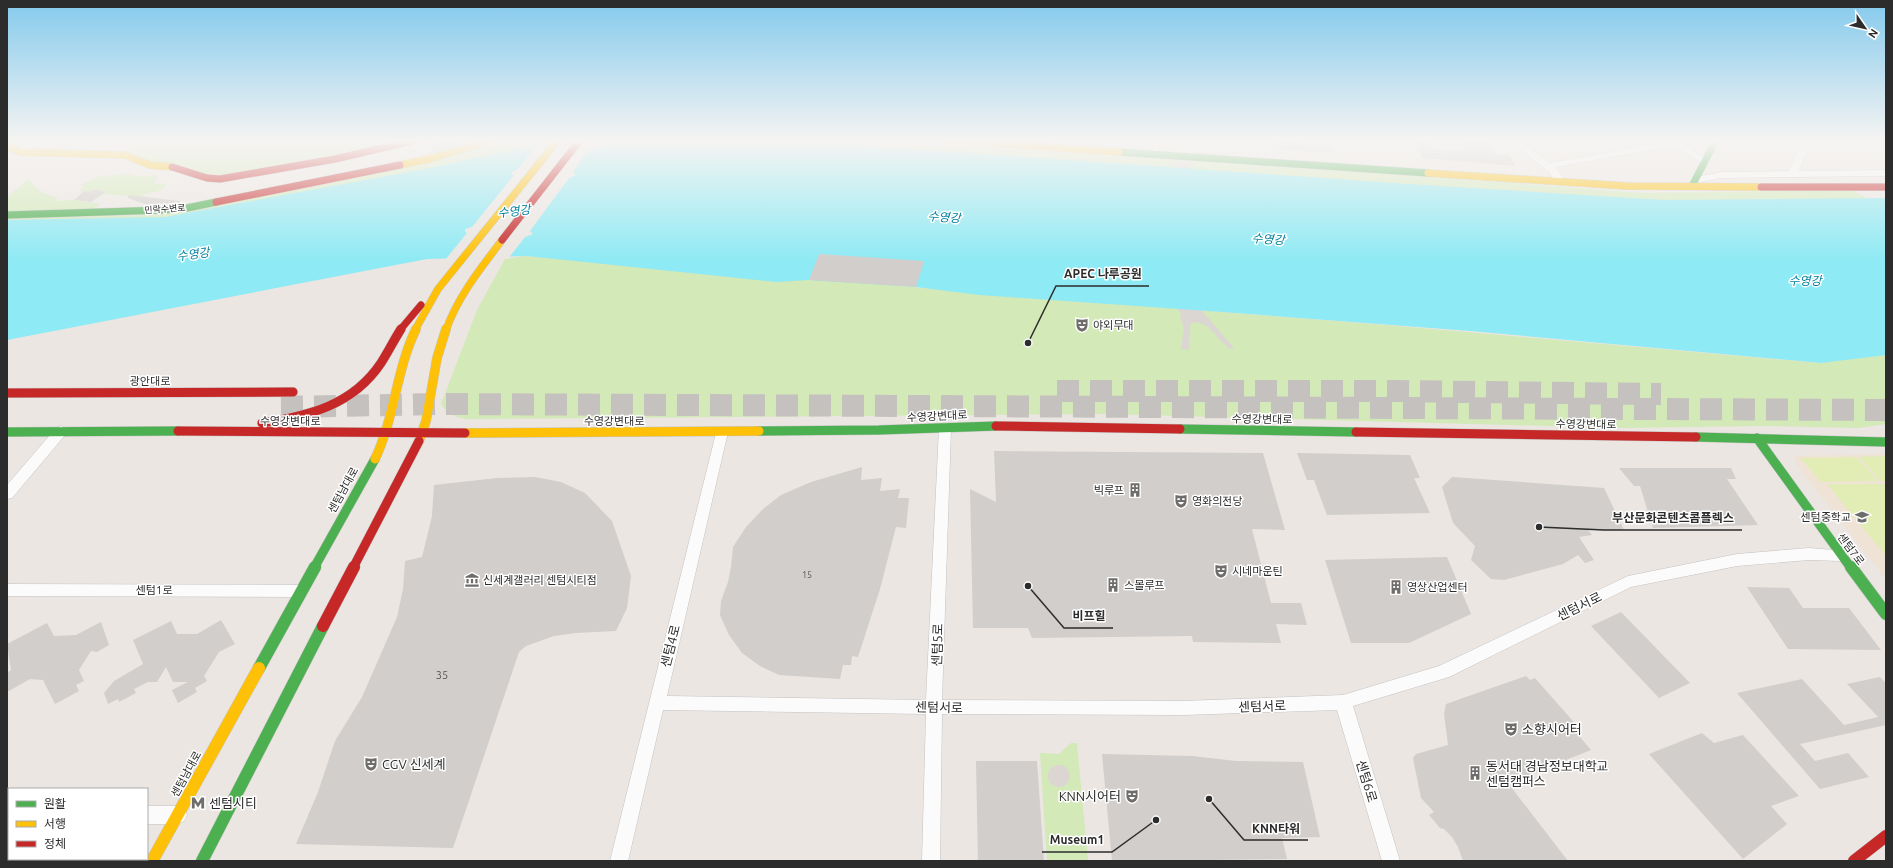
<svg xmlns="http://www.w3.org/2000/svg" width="1893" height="868" viewBox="0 0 1893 868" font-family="Ubuntu,'Noto Sans KR',sans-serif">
<rect width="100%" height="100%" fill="#ebe6e2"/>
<path fill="#efe3d6" d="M1886,454V579L1796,464L1794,456Z"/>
<path fill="#d3e9b8" d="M135,140H393L333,156L217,178L149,161L131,152L130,145Z
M503,140H540L530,151L162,222L7,227V218L159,215L440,160Z
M733,140H873L1487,181L1642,193L1852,190L1879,205L1654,204Z
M129,174C136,178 150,175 159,175L155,182L156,184L163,183L167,185L159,191L148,193L141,197L106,194L100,196L105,192L94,189L89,192L79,190L86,186H79L100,176Z
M29,179C39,192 42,194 58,197L55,201L74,200L100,204L93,210L7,212V197Z
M525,256L1410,327L1821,363L1886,353V424L1859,428L1766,426L1622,428L1105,414L466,419C455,417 447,414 441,404L477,310L505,259Z
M1071,743H1077L1088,861H1047L1040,753L1059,754Z"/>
<path fill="#e1edb5" d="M1886,456V481H1880L1859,457Z
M1856,457L1878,481L1821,482L1800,458Z
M1827,484H1886V556Z"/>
<path fill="#dbd6d2" d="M1173,161L1194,163L1181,175L1193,300L1234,348L1229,349L1207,326L1197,322L1192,323L1190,326L1189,350L1181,349L1184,328L1180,317H1182L1173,301L1162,182Z
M1048 776a11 11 0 1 1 22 0a11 11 0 1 1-22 0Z"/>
<path fill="#8eeaf4" d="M613,140H783L1409,184L1663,200L1886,198V355L1821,363L1470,331L1222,312L979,295L916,287L809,280L776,282L527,256L427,259L7,340V220L165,217L435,167L529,146L592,150L603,147Z"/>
<path fill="#ebe6e2" d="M538,144L590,148L573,172L576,175L569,178L530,231L533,234L525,237L508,259L445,260L467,233L465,232V229L472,227L514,175L511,174L512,172L518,169Z"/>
<path fill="#d1cecb" d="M447,140H467L464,143L428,154L435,148L434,142Z
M1414,140H1428L1432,149L1464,151L1462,140H1489L1496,154L1510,155L1515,166L1422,158Z
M1272,141L1330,145L1333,153L1274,149Z
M94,189L106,192L91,202L74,200L84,191L89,192Z
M129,195L180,201V203L144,204L128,198Z
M819,254L924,261L916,287L809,280Z
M994,451L1263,453L1285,530L1252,529L1271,603H1301L1307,625L1276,624L1281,643L1193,642L1192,636L1032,638L1028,628H973L970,489L996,502Z
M1297,453L1410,455L1420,478H1414L1430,513L1327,515L1314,480H1307Z
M862,467L861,480L882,478L880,491L900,489L898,498H909L906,528L896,527L880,589L858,657L852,656L851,665H843L840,679L779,675L760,666L742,653L729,635L720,615L721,601L728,582L731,567L733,547L746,527L763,509L781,495L811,482Z
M1619,468H1731L1736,479H1727L1758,525L1653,528L1640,486H1634Z
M535,477L561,482L585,493L612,521L631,576L627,608L616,631L576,633L554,636L526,646L519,652L453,848L296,844L318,792L335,741L362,697L397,617L403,589L405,561L422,557L432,516L434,485L497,478Z
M1452,477L1604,488L1624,530H1588L1592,535L1579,537L1594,560L1585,563L1578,555L1563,564L1504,580L1491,579L1471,560L1475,546L1453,523L1442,487Z
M1447,557L1471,614L1409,643H1351L1325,560Z
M1747,587L1789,588L1803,608H1849L1881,650L1788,649Z
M1621,612L1690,683L1659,698L1591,626Z
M221,620L235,644L219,652L204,676L207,681L195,688L197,692L178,703L172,690L188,682H173L166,667L157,682H148L134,689L136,693L119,702L118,699L108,704L104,693L114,681L143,664L133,640L171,621L177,634H197Z
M101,622L109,645L97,652L91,651L79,670L84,681L76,685L79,691L55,704L43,680L30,679L7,692V673L11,670L7,644L47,623L54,636L76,635Z
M1526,676L1530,680L1535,678L1579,728L1574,730L1591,750L1508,783L1568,861H1463L1458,847L1452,837L1444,829L1440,828L1429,815L1434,812L1421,798L1413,758L1416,754L1448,745L1444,714L1446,704Z
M1880,677L1886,683V725L1800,744L1815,761L1848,753L1869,777L1820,789L1737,693L1802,679L1844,725L1878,717L1847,684Z
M1702,733L1714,743L1743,735L1799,796L1771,806L1787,824L1743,859L1649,754Z
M1102,754L1192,756L1236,761L1303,762L1320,837L1282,838L1287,859L1112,861Z
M976,761H1037L1044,861H978Z"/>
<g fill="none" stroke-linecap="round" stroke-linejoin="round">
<path stroke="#c5c1be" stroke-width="22" stroke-dasharray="22 11" stroke-linecap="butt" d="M1057,391H1398L1661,394
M281,407L441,404L1886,410"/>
<defs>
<path id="street" d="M31,140H41L24,154H18L16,152L18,150Z
M1150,140H1160L1158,156H1152Z
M1509,140H1520L1550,163L1667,142L1666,140H1676L1711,161L1706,164L1703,163L1674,146L1556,167L1565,182L1560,185L1557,184L1549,172Z
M1802,140H1811L1799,171L1886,170V176L1721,178L1695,183L1690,180L1692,178L1721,172L1789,171Z
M945,423L950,425L951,428L942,700L1183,701L1343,695L1439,666L1628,576L1737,554L1809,548L1846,551L1848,555L1846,559L1841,561L1809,560L1737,566L1631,587L1449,677L1353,706L1400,861H1382L1337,710L1183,715L942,714L940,861H922L926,714L663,710L628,861H610L717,429L722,427L727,429L728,432L667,696L926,700L939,428L940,425Z
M61,426L66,428L67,431L66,434L12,498L7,499V485L56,428Z
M7,584L301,585L306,587L308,591L306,595L301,597L7,596Z
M7,805H9V823H7Z
M147,806H178L184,809L187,815L184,821L178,824H147Z"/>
<path id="fast-far2" d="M1119,152L1428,173
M1692,186L1716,140
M7,215L165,210L187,208L216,202"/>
<path id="fast-far1" d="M1180,429L1356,432
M759,431L879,430L996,426
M7,432L178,431
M1696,437L1886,442
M1757,438L1851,568
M314,568L375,459"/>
<path id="fast" d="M1851,567L1886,614
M259,668L315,567
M202,861L323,626"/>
<path id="slow-far2" d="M946,140L1119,152
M7,147L21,152L125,155L150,165L172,167
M400,165L429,159L493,140
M1428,173L1626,186L1761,187
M415,330L438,289L558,140
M446,330C458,296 481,268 502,240"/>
<path id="slow-far1" d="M465,433L759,431
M419,441L426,421L437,358L446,329
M375,459C395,417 396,370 416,329"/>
<path id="slow" d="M152,861L259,668"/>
<path id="jam-far2" d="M172,167L207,178L220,179L335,159L416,140
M1761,187H1886
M216,202L400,165
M502,240L580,140
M400,330L421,305"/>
<path id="jam-far1" d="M7,393L293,392
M262,423C309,416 353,405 381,363C388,352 394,340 401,329
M996,426L1180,429
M178,431L465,433
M1356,432L1696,437
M353,568L419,441"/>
<path id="jam" d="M323,626L354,567
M1854,861L1886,836"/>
</defs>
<use href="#street" stroke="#c4c3c3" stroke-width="1"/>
<use href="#fast-far2" stroke="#c4c3c3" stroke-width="8"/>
<use href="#fast-far1" stroke="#c4c3c3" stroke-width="10"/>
<use href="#fast" stroke="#c4c3c3" stroke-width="13"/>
<use href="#slow-far2" stroke="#c4c3c3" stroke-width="8"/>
<use href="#slow-far1" stroke="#c4c3c3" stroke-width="10"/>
<use href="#slow" stroke="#c4c3c3" stroke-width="13"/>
<use href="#jam-far2" stroke="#c4c3c3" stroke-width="8"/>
<use href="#jam-far1" stroke="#c4c3c3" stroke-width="10"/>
<use href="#jam" stroke="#c4c3c3" stroke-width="13"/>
<use href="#street" fill="#fcfbfb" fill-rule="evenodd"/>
<use href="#fast-far2" stroke="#4caf50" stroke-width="7"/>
<use href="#fast-far1" stroke="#4caf50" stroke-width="9"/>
<use href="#fast" stroke="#4caf50" stroke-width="12"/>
<use href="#slow-far2" stroke="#ffc107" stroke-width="7"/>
<use href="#slow-far1" stroke="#ffc107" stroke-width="9"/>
<use href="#slow" stroke="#ffc107" stroke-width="12"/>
<use href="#jam-far2" stroke="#c62828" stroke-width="7"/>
<use href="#jam-far1" stroke="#c62828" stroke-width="9"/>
<use href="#jam" stroke="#c62828" stroke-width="12"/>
</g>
<linearGradient id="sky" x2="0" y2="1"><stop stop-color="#84caed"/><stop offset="0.54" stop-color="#f6f4f2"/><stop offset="1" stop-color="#f6f4f2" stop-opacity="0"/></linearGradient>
<rect width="1893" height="261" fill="url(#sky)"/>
<defs>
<symbol id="theatre-bare" viewBox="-9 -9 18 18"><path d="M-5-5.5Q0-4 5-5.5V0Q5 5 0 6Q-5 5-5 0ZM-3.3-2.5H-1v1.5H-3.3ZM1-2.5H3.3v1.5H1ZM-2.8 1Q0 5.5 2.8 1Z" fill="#6f6d6c" stroke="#fff" stroke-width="2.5" paint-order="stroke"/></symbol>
<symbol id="building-bare" viewBox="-9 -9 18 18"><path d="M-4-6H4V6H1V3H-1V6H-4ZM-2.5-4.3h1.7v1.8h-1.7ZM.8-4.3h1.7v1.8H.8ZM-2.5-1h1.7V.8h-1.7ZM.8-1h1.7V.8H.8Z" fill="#6f6d6c" stroke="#fff" stroke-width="2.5" paint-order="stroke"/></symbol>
<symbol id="school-bare" viewBox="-9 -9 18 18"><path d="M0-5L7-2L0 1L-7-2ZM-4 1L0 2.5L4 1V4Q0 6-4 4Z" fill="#6f6d6c" stroke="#fff" stroke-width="2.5" paint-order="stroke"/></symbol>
<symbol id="museum-bare" viewBox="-9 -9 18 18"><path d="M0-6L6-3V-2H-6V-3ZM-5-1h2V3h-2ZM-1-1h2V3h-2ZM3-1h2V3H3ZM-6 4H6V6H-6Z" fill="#6f6d6c" stroke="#fff" stroke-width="2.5" paint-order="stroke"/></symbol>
<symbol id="metro-bare" viewBox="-9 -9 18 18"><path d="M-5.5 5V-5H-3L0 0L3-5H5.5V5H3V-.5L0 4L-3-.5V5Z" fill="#6f6d6c" stroke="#fff" stroke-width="2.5" paint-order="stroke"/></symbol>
</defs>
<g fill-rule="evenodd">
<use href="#theatre-bare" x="1072" y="315" width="20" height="20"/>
<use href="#building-bare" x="1125" y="480" width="20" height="20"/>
<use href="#theatre-bare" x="1171" y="491" width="20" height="20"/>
<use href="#school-bare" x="1852" y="507" width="20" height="20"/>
<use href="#theatre-bare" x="1211" y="561" width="20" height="20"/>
<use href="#museum-bare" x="462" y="570" width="20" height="20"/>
<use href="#building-bare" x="1103" y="575" width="20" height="20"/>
<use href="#building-bare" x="1386" y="577" width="20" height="20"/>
<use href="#theatre-bare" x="1501" y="719" width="20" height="20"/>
<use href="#theatre-bare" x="361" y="754" width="20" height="20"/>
<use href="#building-bare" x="1465" y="763" width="20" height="20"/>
<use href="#theatre-bare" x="1122" y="786" width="20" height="20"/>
<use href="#metro-bare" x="188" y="793" width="20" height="20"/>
</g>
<g text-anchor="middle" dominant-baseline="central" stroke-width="3" stroke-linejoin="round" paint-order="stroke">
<g font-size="9" fill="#2c2c2c" stroke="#fff">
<text transform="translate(165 209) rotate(-4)">민락수변로</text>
</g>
<g font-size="9" fill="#565554">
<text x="807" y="575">15</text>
</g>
<g font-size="11" fill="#2c2c2c" stroke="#fff" text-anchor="start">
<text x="1093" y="325">야외무대</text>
<text x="1124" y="490" text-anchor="end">빅루프</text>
<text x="1192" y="501">영화의전당</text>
<text x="1851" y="517" text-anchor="end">센텀중학교</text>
<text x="1232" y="571">시네마운틴</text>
<text x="483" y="580">신세계갤러리 센텀시티점</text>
<text x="1124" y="585">스몰루프</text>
<text x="1407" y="587">영상산업센터</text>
</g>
<g font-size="11" fill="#2c2c2c" stroke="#fff">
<text x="150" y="381">광안대로</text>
<text transform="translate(937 416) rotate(-3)">수영강변대로</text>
<text transform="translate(1262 419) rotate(1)">수영강변대로</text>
<text x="290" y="421">수영강변대로</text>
<text x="614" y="421">수영강변대로</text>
<text transform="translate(1586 424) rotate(1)">수영강변대로</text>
<text transform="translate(343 490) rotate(-61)">센텀남대로</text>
<text transform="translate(1851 549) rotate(53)">센텀7로</text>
<text x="154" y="590">센텀1로</text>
<text transform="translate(186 774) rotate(-61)">센텀남대로</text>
</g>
<g font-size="11" fill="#565554">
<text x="442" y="675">35</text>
</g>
<g font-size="12" font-style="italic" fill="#02819d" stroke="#fff">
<text transform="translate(514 211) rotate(-7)">수영강</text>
<text transform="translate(944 217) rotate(4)">수영강</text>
<text transform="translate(1268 239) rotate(4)">수영강</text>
<text transform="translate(193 254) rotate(-8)">수영강</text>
<text x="1805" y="280">수영강</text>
</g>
<g font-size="13" fill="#2c2c2c" stroke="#fff">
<text transform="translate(1579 606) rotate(-26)">센텀서로</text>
<text transform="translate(937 645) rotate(-88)">센텀5로</text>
<text transform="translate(670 646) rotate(-76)">센텀4로</text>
<text transform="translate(1262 706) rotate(-2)">센텀서로</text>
<text transform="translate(939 707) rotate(1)">센텀서로</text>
<text transform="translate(1367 781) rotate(73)">센텀6로</text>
</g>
<g font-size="13" fill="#2c2c2c" stroke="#fff" text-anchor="start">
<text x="1522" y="729">소향시어터</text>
<text x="382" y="764">CGV 신세계</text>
<text x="1486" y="766">동서대 경남정보대학교<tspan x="1486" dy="15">센텀캠퍼스</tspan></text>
<text x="1121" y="796" text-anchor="end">KNN시어터</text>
<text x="209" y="803">센텀시티</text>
</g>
</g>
<path fill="none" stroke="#2c2c2c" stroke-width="1.5" d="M1028 343L1056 286H1149M1539 527L1604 530H1742M1028 586L1064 628H1113M1209 799L1244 840H1308M1156 820L1112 852H1042"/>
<g fill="#2c2c2c" stroke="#fff" stroke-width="1.5">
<circle cx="1028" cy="343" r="4"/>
<circle cx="1539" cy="527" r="4"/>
<circle cx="1028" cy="586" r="4"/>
<circle cx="1209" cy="799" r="4"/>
<circle cx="1156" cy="820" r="4"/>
</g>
<g font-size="12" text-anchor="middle" font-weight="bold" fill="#2c2c2c" stroke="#fff" stroke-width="3" stroke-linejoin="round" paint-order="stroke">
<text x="1103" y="278">APEC 나루공원</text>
<text x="1673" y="522">부산문화콘텐츠콤플렉스</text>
<text x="1089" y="620">비프힐</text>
<text x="1276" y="833">KNN타워</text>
<text x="1077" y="844">Museum1</text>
</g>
<rect width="1893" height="868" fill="none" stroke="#2c2c2c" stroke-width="16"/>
<rect x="8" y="788" width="140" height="72" fill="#ffffff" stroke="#ababab"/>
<rect x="16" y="801" width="20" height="6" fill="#4caf50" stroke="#ababab"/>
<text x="44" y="808" font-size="12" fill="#2c2c2c">원활</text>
<rect x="16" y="821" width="20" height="6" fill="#ffc107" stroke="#ababab"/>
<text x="44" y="828" font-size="12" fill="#2c2c2c">서행</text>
<rect x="16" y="841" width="20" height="6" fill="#c62828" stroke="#ababab"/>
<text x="44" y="848" font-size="12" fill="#2c2c2c">정체</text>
<g transform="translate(1865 28) rotate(124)" stroke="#ffffff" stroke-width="3" paint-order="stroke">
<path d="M0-3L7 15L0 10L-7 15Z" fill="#2c2c2c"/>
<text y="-6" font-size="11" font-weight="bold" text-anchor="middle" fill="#2c2c2c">N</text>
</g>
</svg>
